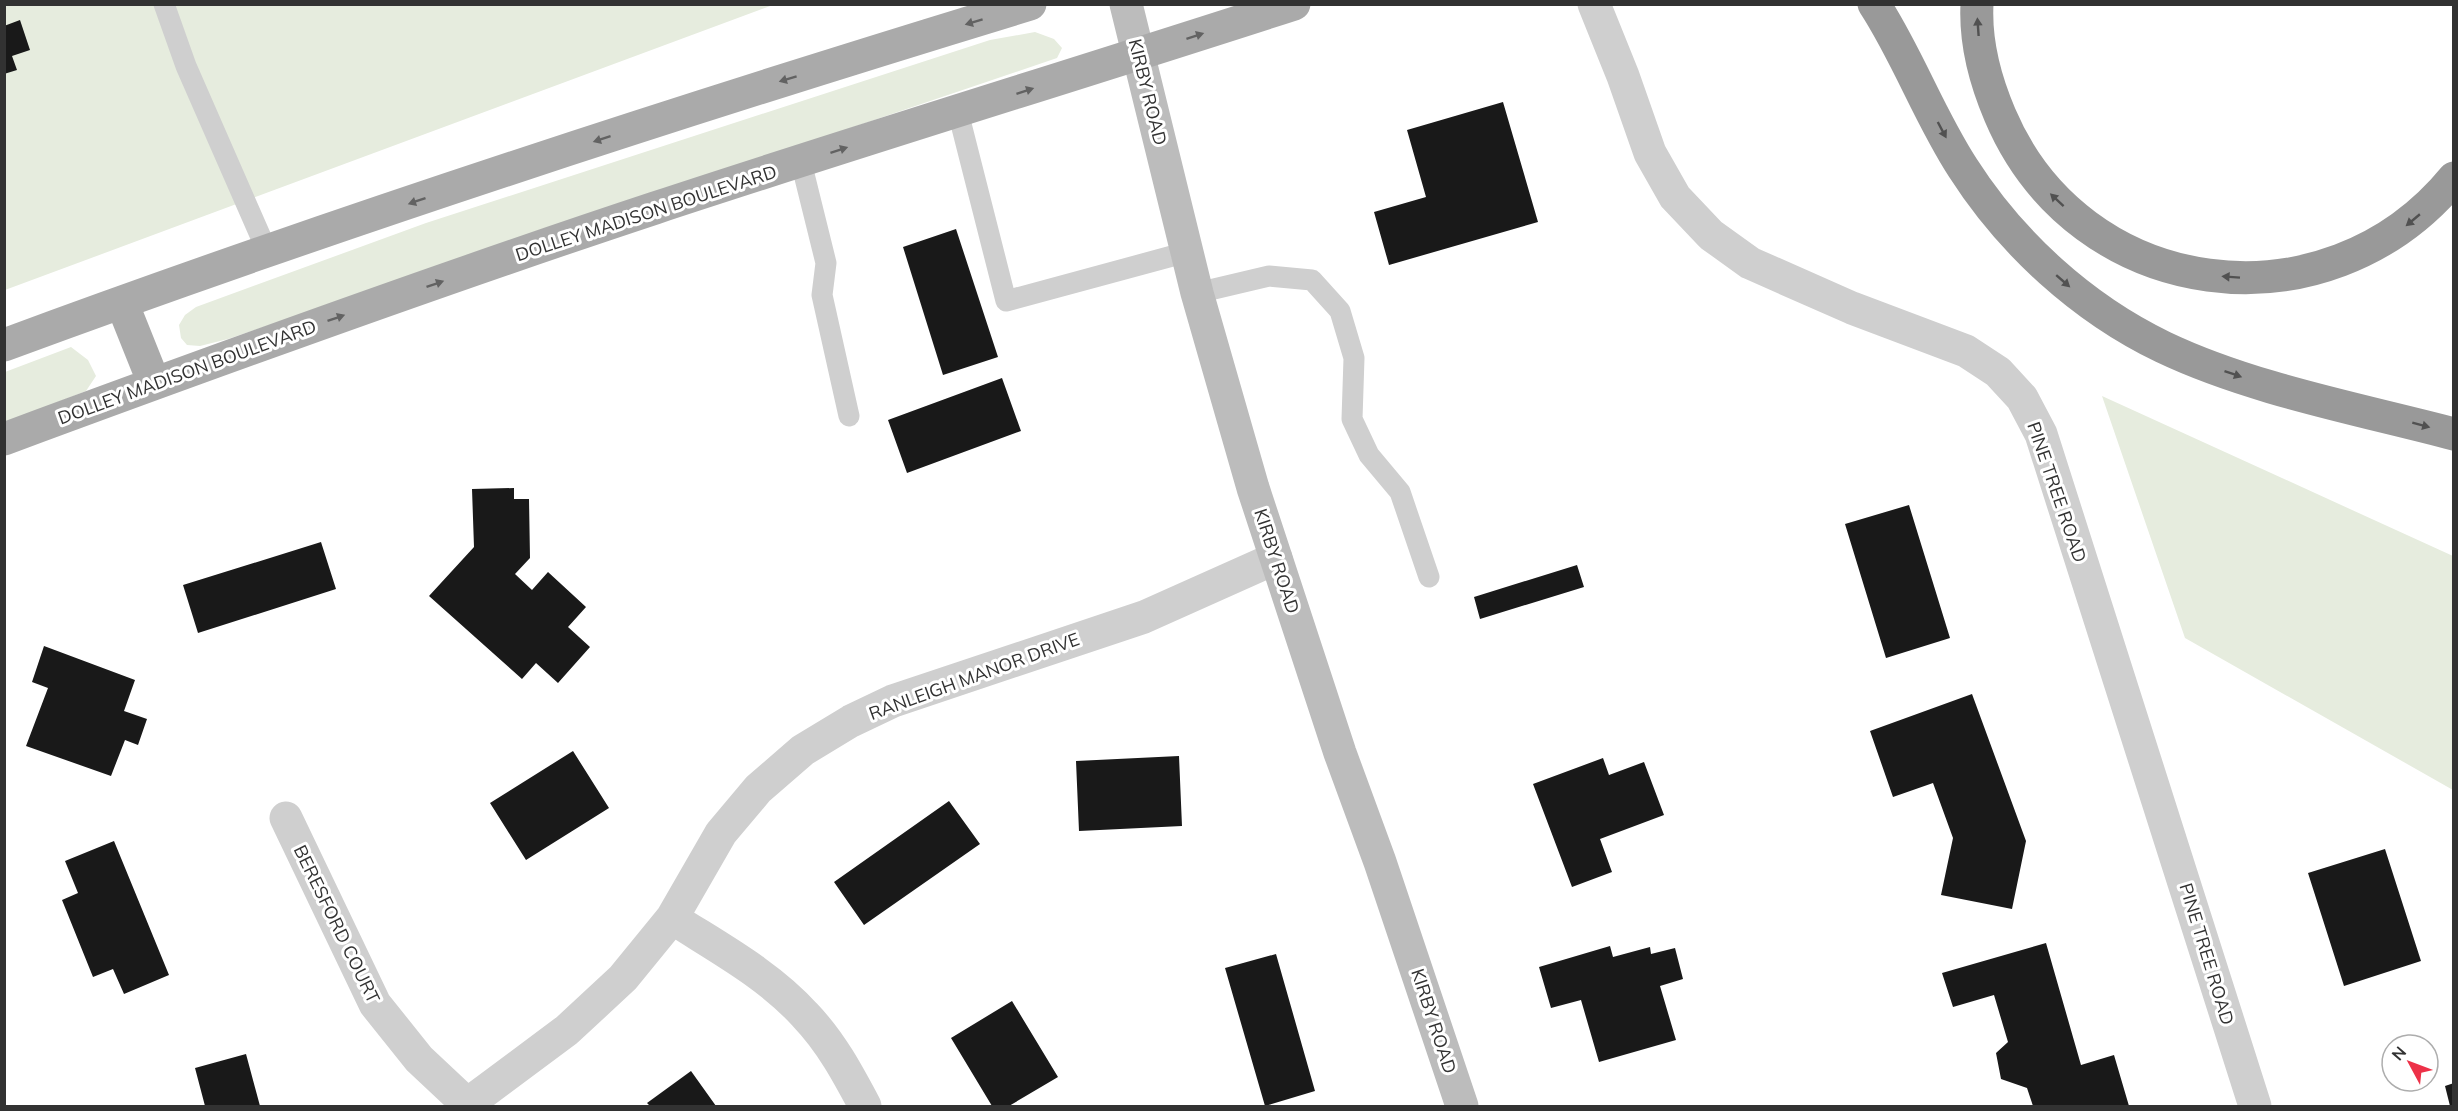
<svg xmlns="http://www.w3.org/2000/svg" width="2458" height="1111" viewBox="0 0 2458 1111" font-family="Mulish,sans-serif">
<rect width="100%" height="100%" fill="#fff"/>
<path fill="#e6ecde" d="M5,5H773L5,290Z
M1035,32L1054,39L1062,48L1057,58L228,339L200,346L187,345L181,338L179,325L185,315L196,307L426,223L990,40Z
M71,347L88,360L96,376L86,391L5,423V372Z
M2102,396L2453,556V790L2185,638Z"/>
<path fill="#191919" d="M20,20L30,50L12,56L17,70L4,74V26Z
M1503,102L1538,222L1389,265L1374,212L1426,197L1407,130Z
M956,229L998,357L943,375L903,247Z
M1002,378L1021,431L907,473L888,420Z
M514,488V499H529L530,558L515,574L532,590L548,572L586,607L568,627L590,647L558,683L536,663L522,679L429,596L474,547L472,489Z
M1909,505L1950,638L1886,658L1845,524Z
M321,542L336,589L198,633L183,585Z
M1577,565L1584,587L1480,619L1474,597Z
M44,646L135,680L124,711L147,719L138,745L125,740L111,776L26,746L48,688L32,682Z
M1972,694L2026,841L2012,909L1941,895L1953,838L1933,783L1893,797L1870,731Z
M573,751L609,808L526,860L490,803Z
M1179,756L1182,826L1079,831L1076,761Z
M1603,758L1609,775L1644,762L1664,815L1600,839L1612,872L1572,887L1533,784Z
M949,801L980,844L864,925L834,882Z
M114,841L169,975L124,994L113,969L93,977L62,900L78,893L65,861Z
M2385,849L2421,961L2344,986L2308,873Z
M2046,943L2081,1065L2114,1055L2129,1106H2033L2027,1088L2001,1079L1996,1053L2008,1042L1994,995L1953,1007L1942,973Z
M1610,946L1613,957L1650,947L1651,954L1675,948L1683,979L1660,986L1676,1040L1599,1062L1581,1000L1551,1008L1539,967Z
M1276,954L1315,1091L1265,1106L1225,968Z
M1012,1001L1058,1077L1009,1106H992L951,1038Z
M246,1054L260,1106H205L195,1068Z
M691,1071L716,1106H650L647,1103Z
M2454,1083V1106H2450L2445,1086Z"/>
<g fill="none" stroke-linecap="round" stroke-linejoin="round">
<path stroke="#cfcfcf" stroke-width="21" d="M164,4L186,66L267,251
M958,112L1006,301L1187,252
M801,162L826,263L822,295L849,416
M1197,293L1269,276L1312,280L1340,311L1354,358L1352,419L1369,455L1400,492L1429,577"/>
<path stroke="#cfcfcf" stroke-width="33" d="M1594,4L1623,76L1650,153L1675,197L1711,235L1750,263L1852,308L1966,351L1998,372L2022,398L2041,434L2255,1106
M286,818L375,1004L419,1059L467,1104
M672,918C717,947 768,974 805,1015C831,1042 848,1074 865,1106
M465,1106L567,1030L623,978L672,918L721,833L758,789L803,750L851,721L893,701L1144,617L1276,558"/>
<path stroke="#bcbcbc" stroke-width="33" d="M1126,4L1197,293L1253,488L1340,753L1380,862L1462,1106"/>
<path stroke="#aaa" stroke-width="33" d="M122,303L154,383
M4,345C342,220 685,109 1030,4
M4,439C220,359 437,280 655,208C867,138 1081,73 1294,4"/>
<path stroke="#999" stroke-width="33" d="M1874,4C1908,56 1929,116 1963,168C2011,243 2082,308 2163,347C2251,389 2359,409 2454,434
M1977,4C1975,43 1985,80 2000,115C2079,302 2326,334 2454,178"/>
</g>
<defs><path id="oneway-solid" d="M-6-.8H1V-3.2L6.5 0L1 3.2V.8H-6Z" transform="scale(1.5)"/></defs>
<g fill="#626262">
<use href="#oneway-solid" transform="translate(974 22) rotate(163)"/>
<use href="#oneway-solid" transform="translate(1195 36) rotate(-18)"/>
<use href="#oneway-solid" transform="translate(788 79) rotate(163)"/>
<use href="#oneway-solid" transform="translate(1025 91) rotate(-18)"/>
<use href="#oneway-solid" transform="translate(602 139) rotate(162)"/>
<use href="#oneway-solid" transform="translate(839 150) rotate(-18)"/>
<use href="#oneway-solid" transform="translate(417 201) rotate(161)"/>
<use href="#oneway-solid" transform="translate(435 284) rotate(-19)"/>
<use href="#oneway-solid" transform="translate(336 318) rotate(-19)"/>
</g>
<g fill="#515151">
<use href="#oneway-solid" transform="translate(1978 27) rotate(-94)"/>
<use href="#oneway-solid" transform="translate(1942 130) rotate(62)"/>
<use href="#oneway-solid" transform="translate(2057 200) rotate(-137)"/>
<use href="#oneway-solid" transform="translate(2413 220) rotate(140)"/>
<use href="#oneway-solid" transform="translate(2231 277) rotate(-176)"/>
<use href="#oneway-solid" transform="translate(2063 281) rotate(41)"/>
<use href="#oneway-solid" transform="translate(2233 374) rotate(19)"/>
<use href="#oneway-solid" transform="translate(2421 425) rotate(15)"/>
</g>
<g text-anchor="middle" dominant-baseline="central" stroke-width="6" stroke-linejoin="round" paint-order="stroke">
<g font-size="18" fill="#323232" stroke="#fff">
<text transform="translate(1148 92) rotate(76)">KIRBY ROAD</text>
<text transform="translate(646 213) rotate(-18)">DOLLEY MADISON BOULEVARD</text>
<text transform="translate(187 372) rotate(-20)">DOLLEY MADISON BOULEVARD</text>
<text transform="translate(2057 492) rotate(71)">PINE TREE ROAD</text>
<text transform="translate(1277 561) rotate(72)">KIRBY ROAD</text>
<text transform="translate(974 676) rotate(-20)">RANLEIGH MANOR DRIVE</text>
<text transform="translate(337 924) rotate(64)">BERESFORD COURT</text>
<text transform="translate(2207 954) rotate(73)">PINE TREE ROAD</text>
<text transform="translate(1434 1021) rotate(72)">KIRBY ROAD</text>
</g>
</g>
<rect width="2458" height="1111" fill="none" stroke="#323232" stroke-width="12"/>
<g transform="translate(2410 1063) rotate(311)"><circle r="28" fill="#ffffff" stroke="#adadad" stroke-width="1.5"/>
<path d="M0-4.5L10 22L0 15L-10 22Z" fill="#ed3148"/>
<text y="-9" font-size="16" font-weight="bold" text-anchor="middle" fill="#323232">N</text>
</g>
</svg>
